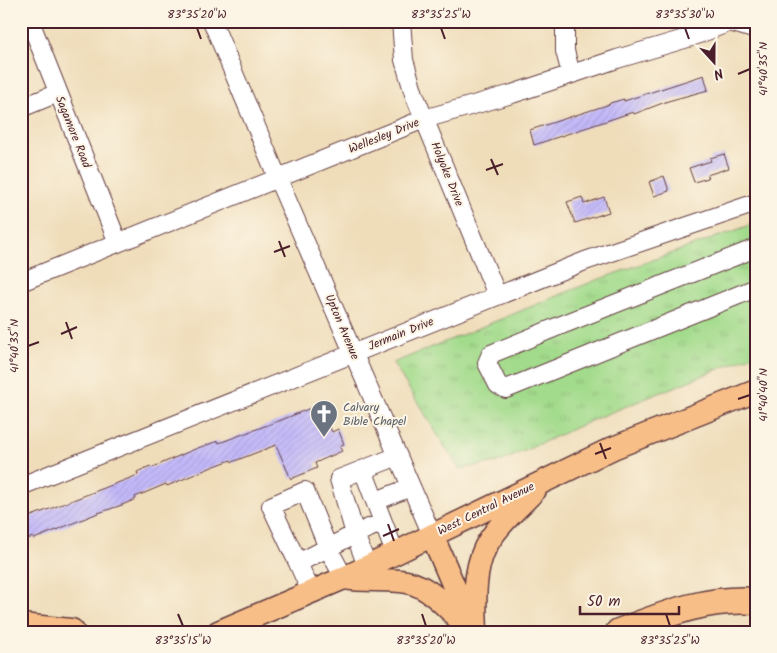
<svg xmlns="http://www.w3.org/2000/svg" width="777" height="653" viewBox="0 0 777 653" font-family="Kalam,sans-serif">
<defs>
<pattern id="park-tufts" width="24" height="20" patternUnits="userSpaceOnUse" patternTransform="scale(1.25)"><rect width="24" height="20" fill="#a3db8c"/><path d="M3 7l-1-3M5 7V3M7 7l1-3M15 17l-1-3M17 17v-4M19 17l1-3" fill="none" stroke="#8ebc79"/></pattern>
<pattern id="building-hatch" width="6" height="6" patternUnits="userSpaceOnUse" patternTransform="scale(1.25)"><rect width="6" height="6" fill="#c3b9fa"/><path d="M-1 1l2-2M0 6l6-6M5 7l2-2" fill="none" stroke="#a99fd6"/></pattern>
</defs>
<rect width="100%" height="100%" fill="#fcf5e5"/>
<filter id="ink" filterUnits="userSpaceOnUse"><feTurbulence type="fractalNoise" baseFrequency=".02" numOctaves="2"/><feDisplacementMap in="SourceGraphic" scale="10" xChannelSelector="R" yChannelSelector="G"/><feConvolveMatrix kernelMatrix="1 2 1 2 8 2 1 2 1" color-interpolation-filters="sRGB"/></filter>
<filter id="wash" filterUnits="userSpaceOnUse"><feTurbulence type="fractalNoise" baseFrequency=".0096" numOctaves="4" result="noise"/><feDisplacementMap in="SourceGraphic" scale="20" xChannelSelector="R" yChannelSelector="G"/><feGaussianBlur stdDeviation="1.12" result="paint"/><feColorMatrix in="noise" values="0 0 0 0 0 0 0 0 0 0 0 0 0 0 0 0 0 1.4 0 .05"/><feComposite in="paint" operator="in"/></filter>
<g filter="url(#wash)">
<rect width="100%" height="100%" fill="#efddba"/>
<path fill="url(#park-tufts)" stroke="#767d5c" d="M756,223V354L597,418L502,461L459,469L393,363L594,281Z"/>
<g id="blocks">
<path fill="url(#building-hatch)" d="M704,75L708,90L668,101L634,114L633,112L534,145L530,130L610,104V103L624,99V101Z
M724,154L729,168L707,175L708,178L694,182L689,168L711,161L710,158Z
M664,176L669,191L654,196L649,182Z
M582,197L584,204L604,197L609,212L575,223L567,202Z
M320,404L332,432L338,429L344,444L339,446L342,451L315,463L317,468L291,479L276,445L232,462L231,460L212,467L167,486L166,484L135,497L136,499L122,505L98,513L34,539L33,537L21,541V520L138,475L137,472L150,466L151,468L195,449L218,441L219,443L284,419Z"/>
</g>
</g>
<g filter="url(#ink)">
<use href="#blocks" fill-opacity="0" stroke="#633c40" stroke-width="1"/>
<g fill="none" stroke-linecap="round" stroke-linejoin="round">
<defs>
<path id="minor" d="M30,21L118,243
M212,21L278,179L432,535
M401,21L404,60L414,94L497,295
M565,21V51L571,74
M21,108L58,93
M756,248L559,326L491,354L487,363L498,385L506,389L756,288
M21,282L424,119L512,94L617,59L691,37L730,22L756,30
M363,470L395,553
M21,486L585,261L756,203
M376,501L411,487
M298,563L271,506L305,491L328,548L344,578
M367,566L355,534L339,479L398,456
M311,592L298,563L355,534L383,522"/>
<path id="major" d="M432,535L470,624
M344,578C365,582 386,578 407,582C431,586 454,615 471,632
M218,632L344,578L613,448L756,391
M476,632C475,605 473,573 485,548C496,526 518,508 535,490"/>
<path id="highway" d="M21,627L71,632
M619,632C664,615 706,597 756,601"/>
</defs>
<use href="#minor" stroke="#633c40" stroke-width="20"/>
<use href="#major" stroke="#633c40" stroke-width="25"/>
<use href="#highway" stroke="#633c40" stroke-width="29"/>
<use href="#minor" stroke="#fff" stroke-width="18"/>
<use href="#major" stroke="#f7be88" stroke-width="22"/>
<use href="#highway" stroke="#f7be88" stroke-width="26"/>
</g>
</g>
<path fill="none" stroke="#4a1f2b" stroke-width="2" d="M197,28L201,39M441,28L445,39M685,28L689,39M738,74L750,69M491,159L498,175M486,170L503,164M279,241L285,257M274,252L290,246M66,322L72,339M61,334L77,327M28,346L39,342M738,399L750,395M600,443L606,459M595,454L611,448M388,524L394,541M383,536L399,529M178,614L183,626M422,614L426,626M666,614L670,626"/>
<defs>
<symbol id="church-pin" viewBox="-11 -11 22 30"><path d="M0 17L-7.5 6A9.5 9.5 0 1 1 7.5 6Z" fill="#6b7280" stroke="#fcf5e5"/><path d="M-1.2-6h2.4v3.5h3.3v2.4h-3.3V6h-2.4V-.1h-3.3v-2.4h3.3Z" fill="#fff"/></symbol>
</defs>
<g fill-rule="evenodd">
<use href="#church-pin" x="308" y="398" width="32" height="43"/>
</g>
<g text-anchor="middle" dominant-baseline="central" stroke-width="4" stroke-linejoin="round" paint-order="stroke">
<g font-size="12" fill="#4a1f2b" stroke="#fcf5e5">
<text transform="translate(73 132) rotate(68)">Sagamore Road</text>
<text transform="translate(384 136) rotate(-22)">Wellesley Drive</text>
<text transform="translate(447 174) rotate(68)">Holyoke Drive</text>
<text transform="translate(342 327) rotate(67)">Upton Avenue</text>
<text transform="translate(401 334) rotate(-22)">Jermain Drive</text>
<text transform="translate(486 509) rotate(-26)">West Central Avenue</text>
</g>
<g font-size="12" fill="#5b616d" stroke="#fcf5e5" text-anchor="start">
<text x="343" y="407">Calvary<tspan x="343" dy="14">Bible Chapel</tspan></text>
</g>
</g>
<rect width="777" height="653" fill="none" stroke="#fcf5e5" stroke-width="55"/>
<g transform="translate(714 62) rotate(159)" stroke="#fcf5e5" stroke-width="4" paint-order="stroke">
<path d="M0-4L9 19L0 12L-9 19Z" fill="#4a1f2b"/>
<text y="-8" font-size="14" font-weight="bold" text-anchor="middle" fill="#4a1f2b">N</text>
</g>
<path d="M580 606v8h99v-8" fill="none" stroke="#4a1f2b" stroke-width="2.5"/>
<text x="587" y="606" font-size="15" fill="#4a1f2b" stroke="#fcf5e5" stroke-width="4" paint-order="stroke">50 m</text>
<rect x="28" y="28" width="722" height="598" fill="none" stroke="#4a1f2b" stroke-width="2"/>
<g font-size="12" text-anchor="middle" fill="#4a1f2b">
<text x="197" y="18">83°35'20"W</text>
<text x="441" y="18">83°35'25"W</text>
<text x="685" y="18">83°35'30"W</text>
<text transform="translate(763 69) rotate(-90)" y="4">41°40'35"N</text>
<text transform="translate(14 346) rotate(-90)" y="4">41°40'35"N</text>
<text transform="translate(763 395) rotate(-90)" y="4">41°40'40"N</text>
<text x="183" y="644">83°35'15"W</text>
<text x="426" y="644">83°35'20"W</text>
<text x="670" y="644">83°35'25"W</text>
</g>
</svg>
